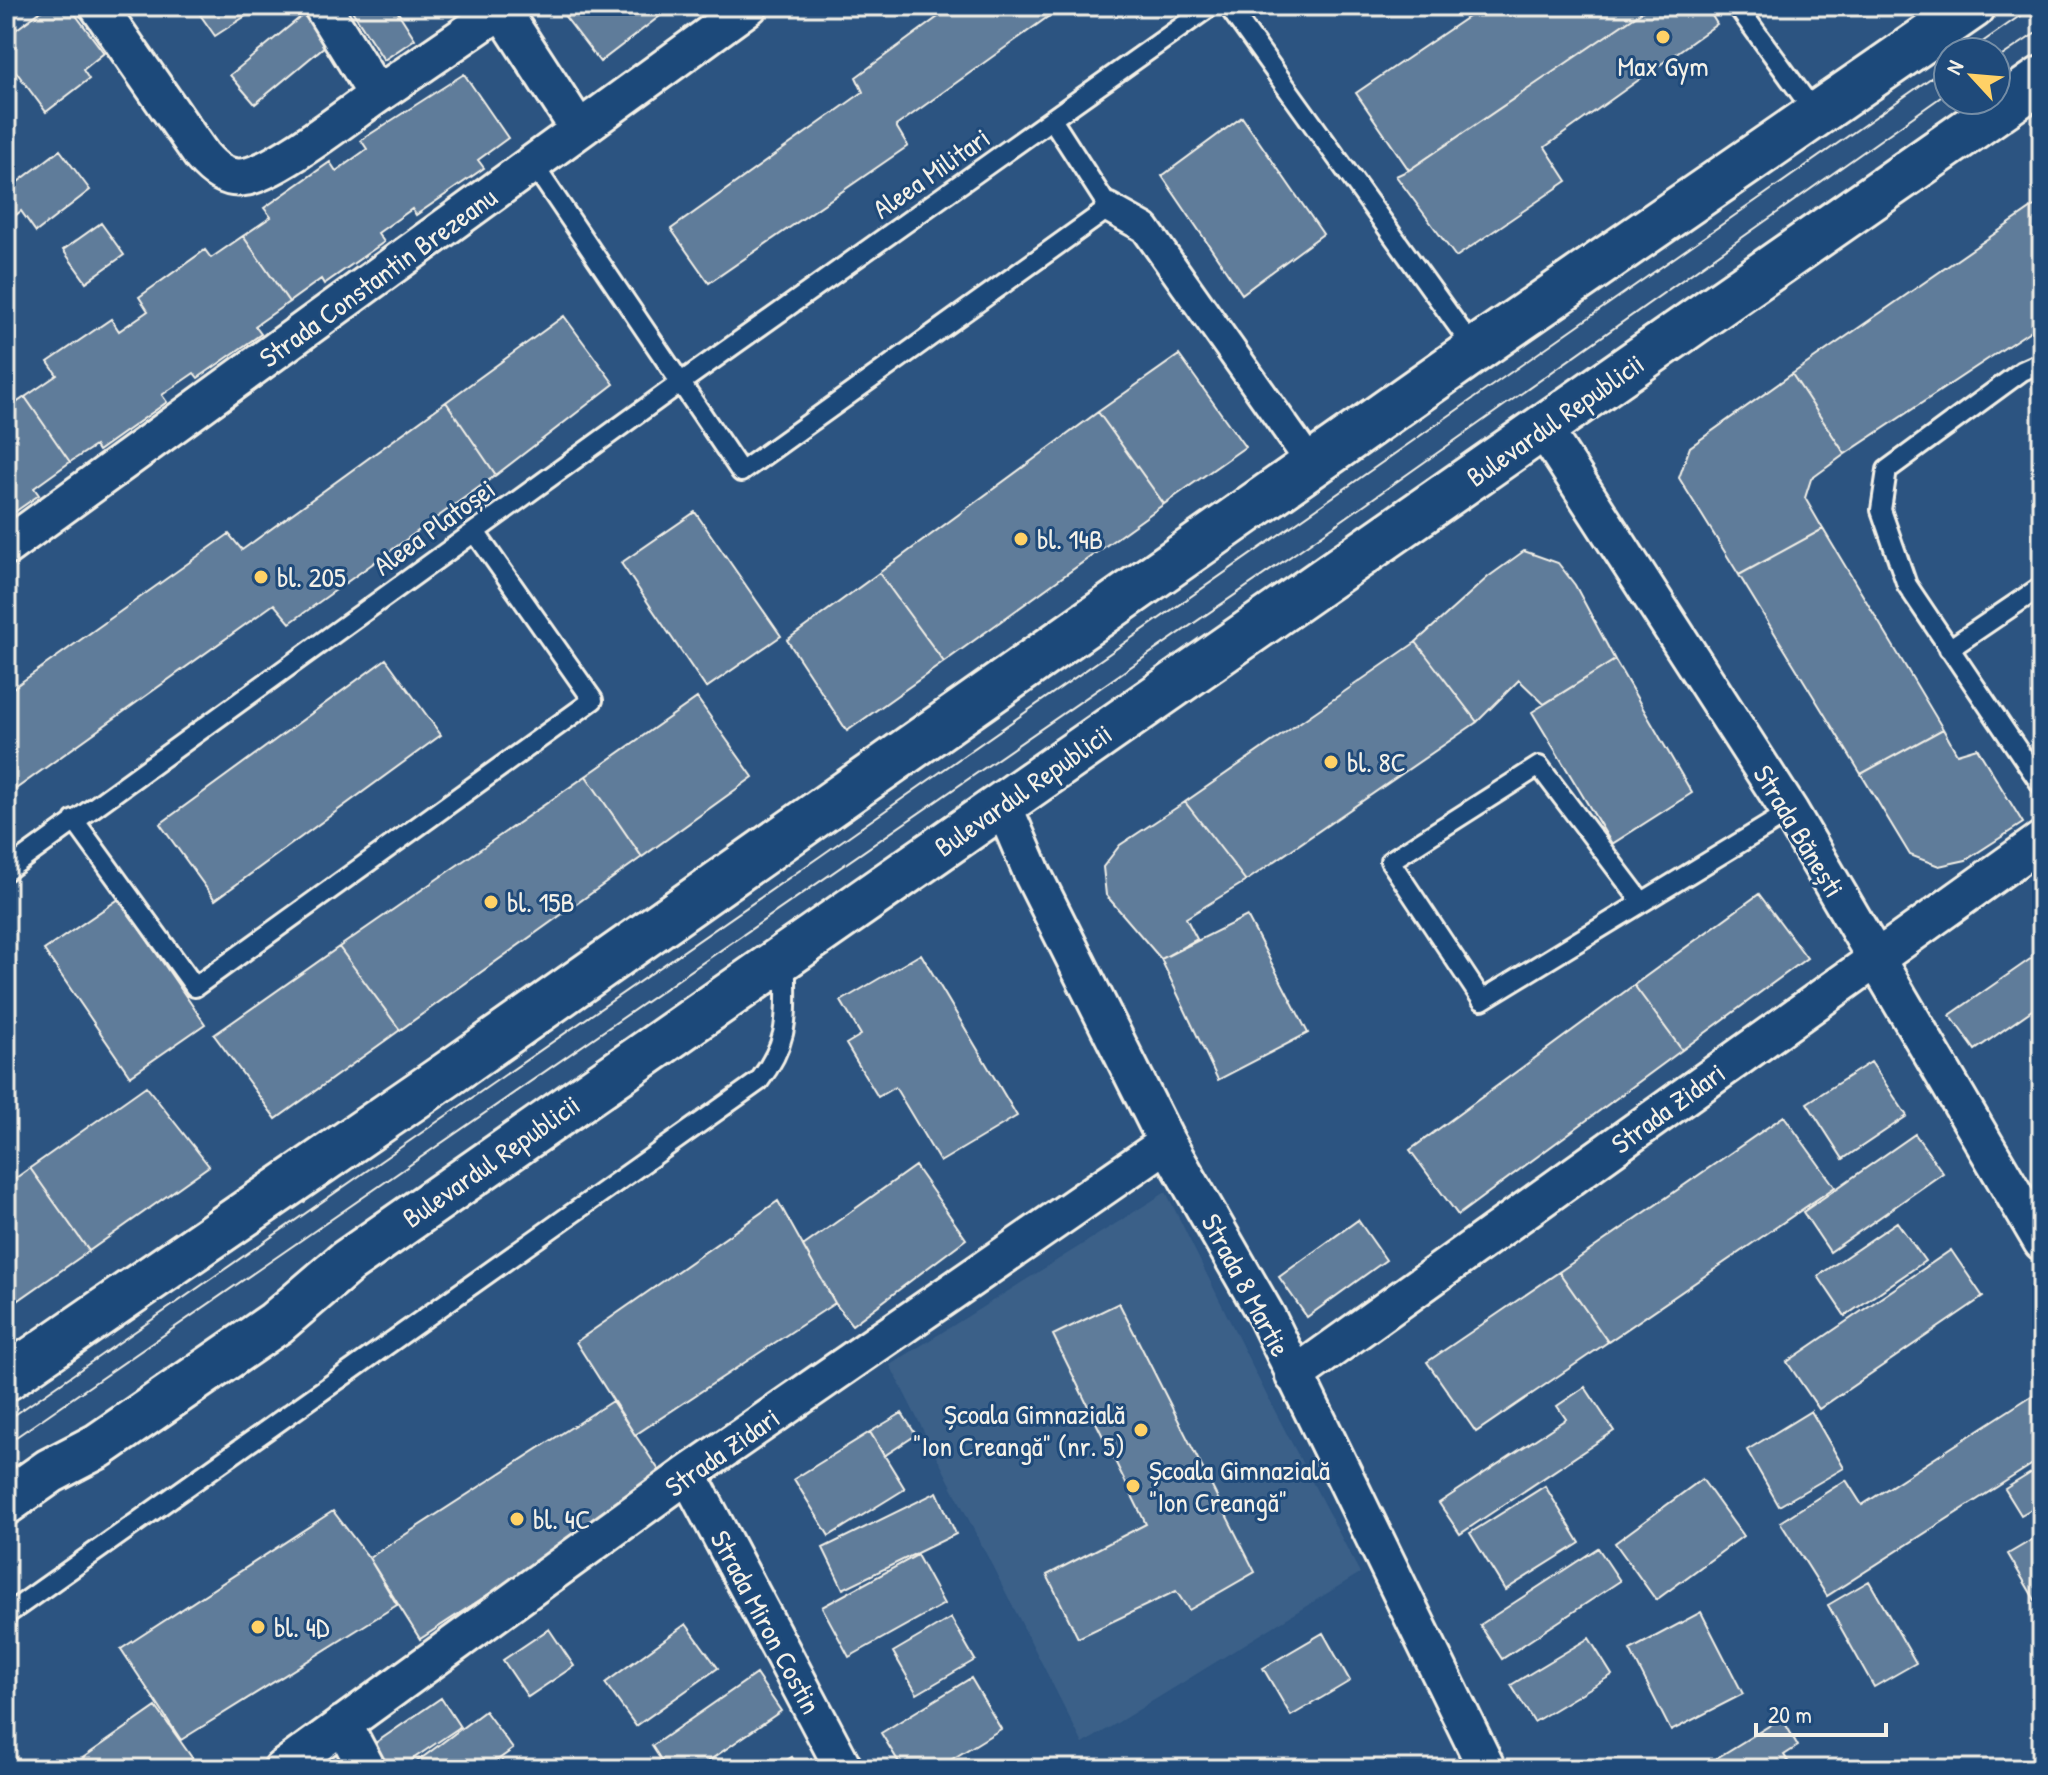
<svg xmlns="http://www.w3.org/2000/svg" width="2048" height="1775" viewBox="0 0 2048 1775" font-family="'Patrick Hand',sans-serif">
<rect width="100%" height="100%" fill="#2c5481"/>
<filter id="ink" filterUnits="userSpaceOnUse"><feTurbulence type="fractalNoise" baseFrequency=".0125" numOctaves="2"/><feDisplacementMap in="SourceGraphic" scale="16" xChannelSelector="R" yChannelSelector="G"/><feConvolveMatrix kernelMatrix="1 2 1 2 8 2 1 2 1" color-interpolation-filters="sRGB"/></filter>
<g filter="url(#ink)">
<path fill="#3b6088" d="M1166,1192L1268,1398L1360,1573L1083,1744L890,1365Z"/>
<path fill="#5e7b9a" stroke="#f4f1e8" stroke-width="2" d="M48,6H69L104,53L83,70L89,79L46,112L6,58V37Z
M194,6H261L215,36Z
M349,6H394L415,39L384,60Z
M557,6H673L600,62Z
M953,6H1063L896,126L908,146L709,283L671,229L863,92L856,77Z
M1484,6H1650L1409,170L1356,93Z
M1650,6H1706L1717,24L1545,147L1567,181L1456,257L1396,176L1409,170Z
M308,11L332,40L255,104L230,75Z
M464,74L508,138L478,160L484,168L416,215L412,209L378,233L384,242L324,284L321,279L289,302L243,236L271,217L264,208L330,162L336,171L367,149L361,140Z
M1242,117L1323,234L1242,294L1162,176Z
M60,150L90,190L36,232L21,211L11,219L6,213V191Z
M2042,201V323L1845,454L1792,374Z
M101,223L124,255L86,282L63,250Z
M243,236L289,302L255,326L261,334L198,378L194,373L162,395L167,402L98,451L95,446L70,462L25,397L57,375L48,362L111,319L119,331L148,311L139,297L205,250L211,258Z
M564,316L614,384L496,475L446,402Z
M1179,355L1245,447L1164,504L1098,412Z
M1792,374L1845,454L1811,479L1805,498L1823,529L1739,575L1679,478L1690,447Z
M25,397L70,462L34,488L39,495L6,518V410Z
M446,402L496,475L290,623L274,604L6,796V693L229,534L242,550Z
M1098,412L1164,504L944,662L879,573Z
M695,512L781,636L706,688L621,563Z
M1823,529L1943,729L1861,774L1739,575Z
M1524,551L1558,563L1575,585L1615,660L1544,704L1519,680L1477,722L1416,642L1488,577Z
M879,573L944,662L847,731L787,640Z
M1416,642L1477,722L1246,881L1185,802Z
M386,659L441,735L215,900L160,824Z
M1615,660L1692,793L1612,844L1532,712Z
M697,698L753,777L642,857L586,776Z
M1943,729L1957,754L1977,748L2023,823L1966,860L1939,866L1910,855L1861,774Z
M586,776L642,857L400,1030L339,947Z
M1185,802L1246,881L1186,918L1197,939L1161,959L1106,895L1103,867L1120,845Z
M1759,894L1807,958L1682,1050L1634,985Z
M119,899L205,1024L130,1076L44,950Z
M1247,916L1308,1033L1218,1080L1161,959Z
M339,947L400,1030L276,1119L214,1035Z
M2039,953L2042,1003L1975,1050L1950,1015Z
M921,954L1017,1116L940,1162L895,1087L878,1097L846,1044L861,1035L841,1001Z
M1634,985L1682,1050L1458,1215L1410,1150Z
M1871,1062L1907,1116L1843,1159L1807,1103Z
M146,1086L209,1166L89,1251L30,1168Z
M1784,1116L1835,1187L1608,1342L1559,1272Z
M1915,1134L1943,1173L1830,1252L1803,1212Z
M915,1166L966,1239L852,1325L835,1303L803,1246Z
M30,1168L89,1251L6,1309V1185Z
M778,1201L835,1303L635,1435L576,1342Z
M1358,1220L1386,1260L1307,1317L1279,1277Z
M1897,1222L1925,1261L1845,1316L1818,1276Z
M1951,1250L1983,1297L1819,1409L1787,1362Z
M1559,1272L1608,1342L1476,1432L1427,1362Z
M1119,1303L1255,1572L1189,1610L1176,1591L1078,1638L1047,1575L1146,1524L1053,1335Z
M1585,1387L1614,1431L1460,1534L1439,1503L1566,1419L1557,1406Z
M2042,1389V1458L1827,1596L1780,1522L1846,1480L1862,1505Z
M612,1401L665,1479L420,1639L369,1558Z
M1811,1411L1844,1468L1779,1506L1747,1450Z
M902,1413L916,1435L884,1456L870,1432Z
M870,1432L905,1489L829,1536L794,1479Z
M2042,1466V1503L2021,1515L2005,1489Z
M1702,1479L1743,1536L1656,1600L1615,1543Z
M1545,1486L1580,1543L1505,1590L1470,1533Z
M937,1492L956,1534L843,1589L823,1548Z
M333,1511L369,1558L397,1605L181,1740L121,1649Z
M2042,1534V1612L2008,1554Z
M1598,1548L1620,1581L1502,1659L1480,1625Z
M917,1555L944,1604L849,1657L822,1607Z
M1869,1581L1916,1663L1874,1687L1828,1605Z
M1701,1612L1743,1694L1671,1731L1630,1650Z
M951,1618L975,1660L917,1694L893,1652Z
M686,1624L718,1668L636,1726L605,1683Z
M549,1629L574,1666L528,1697L503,1660Z
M1323,1633L1350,1681L1291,1716L1263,1668Z
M1589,1638L1612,1675L1534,1722L1511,1685Z
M756,1674L781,1711L697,1769H667L652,1746Z
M971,1678L1001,1729L936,1769H903L881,1733Z
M441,1698L460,1727L398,1769H382L368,1748Z
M156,1707L200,1769H67Z
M485,1711L513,1749L485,1769H407Z
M1782,1718L1798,1746L1784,1755L1793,1769H1699Z
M792,1757L799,1769H772Z
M502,1761L508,1769H492Z"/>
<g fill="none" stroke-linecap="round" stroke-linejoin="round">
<defs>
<path id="service" d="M1228,6L1475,350
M1737,6L1815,113
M533,164L741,472L1109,208L1053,121
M2042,362L2022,371L1887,470L1881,510L1907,585L2042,786
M1949,649L2042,586
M74,820L195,987L593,700L475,532
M6,871L680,383L1211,6
M1641,901L1539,766L1390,861L1482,1000L1790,812
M6,1615L759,1081C793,1037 785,1011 786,958"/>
<path id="pedestrian" d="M1109,208L1145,228L1312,465"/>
<path id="minor" d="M98,6L202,156C213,169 226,180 244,177C275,173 348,115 377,95
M322,6L377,95L501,10
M499,6L578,128
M1543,428L1790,812L2042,1242
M6,547L749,6
M1002,803L1033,875L1167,1143L1267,1317L1487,1769
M1294,1376L2042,840
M688,1474L844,1769
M343,1724L367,1769
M282,1769L688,1474L1167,1143"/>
<path id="primary" d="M6,1378L448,1074L1475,350L1973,6
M6,1502L50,1471L98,1446L276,1323L347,1262L2042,79"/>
</defs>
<use href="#service" stroke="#f4f1e8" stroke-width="24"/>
<use href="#pedestrian" stroke="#f4f1e8" stroke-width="34"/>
<use href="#minor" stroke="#f4f1e8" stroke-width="42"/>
<use href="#primary" stroke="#f4f1e8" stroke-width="50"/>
<use href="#service" stroke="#1f4a7a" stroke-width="18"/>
<use href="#pedestrian" stroke="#1f4a7a" stroke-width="28"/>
<use href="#minor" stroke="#1f4a7a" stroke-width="36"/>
<use href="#primary" stroke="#1f4a7a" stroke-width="44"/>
<path stroke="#f4f1e8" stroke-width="2" d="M1968,52L2034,6
M1996,60L2042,29
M6,1421L819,857L1948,66
M6,1444L1307,545L1948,92"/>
</g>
</g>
<g fill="#ffd166" stroke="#1f4a7a" stroke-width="3">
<circle cx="1663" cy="37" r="8"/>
<circle cx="1021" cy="539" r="8"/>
<circle cx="261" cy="577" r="8"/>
<circle cx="1331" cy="762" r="8"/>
<circle cx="491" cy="902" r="8"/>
<circle cx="1141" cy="1430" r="8"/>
<circle cx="1133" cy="1486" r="8"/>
<circle cx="517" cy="1519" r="8"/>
<circle cx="258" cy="1627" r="8"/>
</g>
<g text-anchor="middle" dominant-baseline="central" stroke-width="6" stroke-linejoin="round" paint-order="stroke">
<g font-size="28" fill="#f4f1e8" stroke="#1f4a7a" text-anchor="start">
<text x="1663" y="66" text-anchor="middle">Max Gym</text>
<text x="1037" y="539">bl. 14B</text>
<text x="277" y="577">bl. 205</text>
<text x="1347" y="762">bl. 8C</text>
<text x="507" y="902">bl. 15B</text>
<text x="1125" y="1414" text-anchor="end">Școala Gimnazială<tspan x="1125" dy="32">"Ion Creangă" (nr. 5)</tspan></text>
<text x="1149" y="1470">Școala Gimnazială<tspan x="1149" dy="32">"Ion Creangă"</tspan></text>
<text x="533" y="1519">bl. 4C</text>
<text x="274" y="1627">bl. 4D</text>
</g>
<g font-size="28" fill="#f4f1e8" stroke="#1f4a7a">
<text transform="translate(931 173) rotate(-35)">Aleea Militari</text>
<text transform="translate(378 277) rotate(-36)">Strada Constantin Brezeanu</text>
<text transform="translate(1555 420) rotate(-35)">Bulevardul Republicii</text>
<text transform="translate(434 527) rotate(-36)">Aleea Platoșei</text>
<text transform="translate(1023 790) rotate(-35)">Bulevardul Republicii</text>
<text transform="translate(1799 831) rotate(59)">Strada Bănești</text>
<text transform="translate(1668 1108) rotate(-36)">Strada Zidari</text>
<text transform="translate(491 1161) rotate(-35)">Bulevardul Republicii</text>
<text transform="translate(1246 1285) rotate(62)">Strada 8 Martie</text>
<text transform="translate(722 1452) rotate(-35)">Strada Zidari</text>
<text transform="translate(766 1622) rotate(62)">Strada Miron Costin</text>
</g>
</g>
<rect width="2048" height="1775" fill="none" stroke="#1f4a7a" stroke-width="32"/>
<rect x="16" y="16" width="2016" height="1743" fill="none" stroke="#f4f1e8" stroke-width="3" filter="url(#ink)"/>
<g transform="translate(1972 76) rotate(296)"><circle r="38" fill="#1f4a7a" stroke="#748da6" stroke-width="2"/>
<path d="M0-6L14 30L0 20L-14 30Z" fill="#ffd166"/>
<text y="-12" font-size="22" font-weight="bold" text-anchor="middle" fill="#f4f1e8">N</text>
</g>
<path d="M1756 1723v12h130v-12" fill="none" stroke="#f4f1e8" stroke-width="4"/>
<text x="1768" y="1723" font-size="24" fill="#f4f1e8" stroke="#1f4a7a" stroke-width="6" paint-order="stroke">20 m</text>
</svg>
